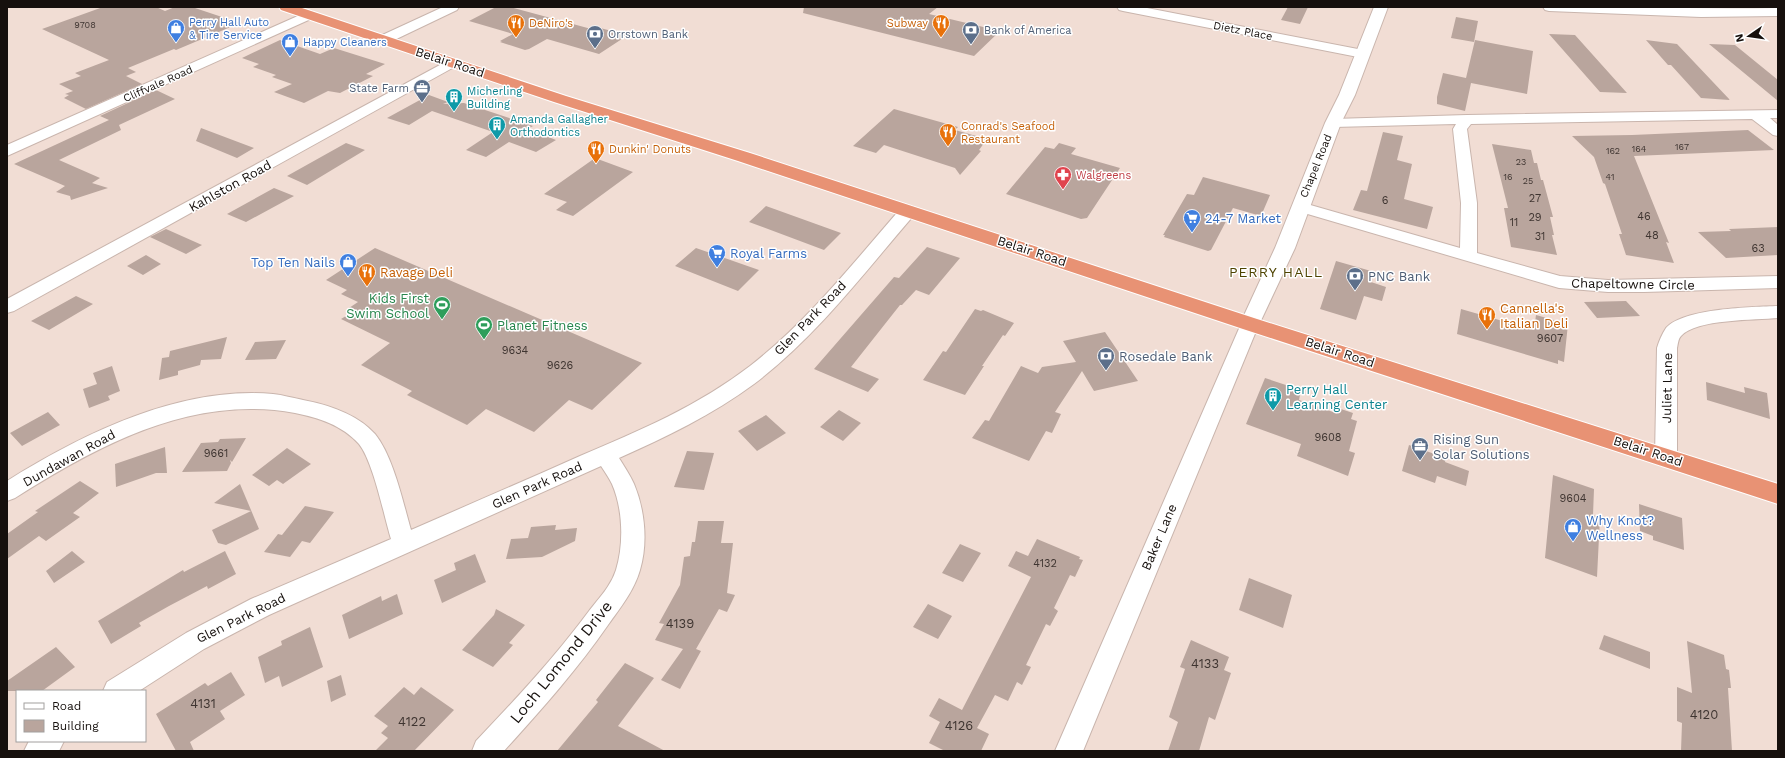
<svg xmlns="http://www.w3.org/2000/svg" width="1785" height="758" viewBox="0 0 1785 758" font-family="'Work Sans',sans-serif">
<rect width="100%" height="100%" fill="#f1ddd4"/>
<path fill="#b9a59d" d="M103,7H156L165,11L175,7H192L240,23L176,50L174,49L128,68L136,72L126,76L142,84L86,109L64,98L69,95L65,94L73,91L59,84L81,76L75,73L109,60L42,29Z
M496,7H510L595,30L600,28L628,35L599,54L547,39L529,49L525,50L500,42L502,41H500L513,34L469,21Z
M804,7H938L929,14L1000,31L974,56L803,13Z
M1288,7H1308L1300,24L1281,20Z
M1456,17L1478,21L1474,42L1451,38Z
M1549,34L1575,35L1627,93L1600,92Z
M280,40L320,54L334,48L385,64L366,74L373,76L340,93L328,91L304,103L274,92L292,84L272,77L276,75L253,67L259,64L242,58Z
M1475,40L1533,51L1527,94L1471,83L1465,111L1437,104V97L1443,73L1466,78Z
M1646,40L1677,44L1730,100L1701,98L1671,65H1668Z
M1709,44L1735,45L1778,80V101Z
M156,90L175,99L119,125L121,130L59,160L100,178L92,183L108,188L71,200L70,196L56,192L65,186L14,164L109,120L100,116Z
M429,95L448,102L443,104L464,103L533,126L528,129L556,140L536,152L509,142L486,157L466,150L493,132L432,111L409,125L387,118Z
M894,109L958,127L955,130L987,139L979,150L981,151L960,175L955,168L884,145L876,153L853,146Z
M201,128L254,148L237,158L196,141Z
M1748,130L1774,150L1634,156L1669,243L1666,242L1674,263L1626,255L1619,234H1622L1605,184L1603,183L1594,157L1572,136L1632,135Z
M1383,132L1403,136L1397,160L1412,164L1404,199L1433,207L1427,229L1353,210L1361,190L1367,191Z
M346,143L365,150L307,185L287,176Z
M1059,143L1076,148L1071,154L1120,168L1087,218L1081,219L1006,194L1045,147L1054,149Z
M1492,144L1531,150L1534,163H1537L1541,180H1543L1553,217H1550L1554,235H1552L1557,255L1511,247L1504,208H1508Z
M595,158L633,172L573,216L556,210L567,202L544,194Z
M1203,177L1270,195L1261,216L1233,208L1211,250L1208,251L1164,237L1165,235H1163L1187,194L1194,195Z
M274,188L294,196L246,222L227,214Z
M766,206L841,233L824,250L749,222Z
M1778,227V255L1726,258L1698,232L1731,231L1729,229Z
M166,229L202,245L186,254L150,237Z
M927,247L960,258L929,295L916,290L902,305H900L851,367L879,379L868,392L814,369L894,277L899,278Z
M375,248L642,363L592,410L569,400L534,432L486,409L467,425L407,395L412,391L361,365L390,343L341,319L351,313L346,310L358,302L341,294L347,290L326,280Z
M696,248L759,270L738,291L675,266Z
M146,255L161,264L143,275L127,266Z
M1336,261L1371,271L1368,281L1386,287L1382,301L1364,296L1356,320L1320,309Z
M76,296L93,304L49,330L31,321Z
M1626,301L1640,316L1597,318L1584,302Z
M975,309L981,311L983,310L1014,323L1005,336L1003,335L982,366H984L965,395L923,380L943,351L946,352Z
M1461,309L1534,330L1536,315L1568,324L1564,362L1558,360V364L1457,334Z
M1105,332L1138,381L1094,391L1082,371L1055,412L1061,414L1052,433L1046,431L1029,461L972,438L985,420L989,421L1021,366L1038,373L1042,367L1076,362L1063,341Z
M227,337L221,359L201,360L200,365L178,371V375L159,380L162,358L169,357L170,351Z
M286,340L276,359L245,360L255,342Z
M112,366L120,391L108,396L110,400L89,408L83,389L97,384L93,373Z
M1265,378L1301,390L1299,400L1333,412L1335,407L1353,413L1351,419L1357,421L1349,451L1355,453L1348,476L1297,456L1301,444L1246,424Z
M1706,382L1745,393L1744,387L1767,393L1770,419L1707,400Z
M839,410L861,423L843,441L820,427Z
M48,412L60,425L22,446L10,433Z
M766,415L786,433L757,451L738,431Z
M246,438L232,462L230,460L231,463L227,471L182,472L201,443L218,442L220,439Z
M1409,445L1446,458L1445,462L1469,471L1466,486L1437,476L1435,483L1402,471Z
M165,447L167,473H156L116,487L115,464Z
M287,448L311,464L283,484L277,480L269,486L252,475Z
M687,451L714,453L704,490L674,487Z
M1553,475L1594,489L1593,515L1600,517L1597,577L1545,558Z
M80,481L99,493L73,513L80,517L46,541L39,536L7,559V534L38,512L35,511Z
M240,484L259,529L226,545L218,543L212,530L251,511L214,503Z
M1639,504L1682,518L1684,550L1653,540V536L1640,531Z
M305,506L334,512L310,543L302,541L290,557L264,552L278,534L282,535Z
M698,521H724L721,543H733L727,593L735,595L727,612L719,609L696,649L701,651L680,689L661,680L683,649L655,640L664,624L659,623L680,585L684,557L690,556L692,542H695Z
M556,525L555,530L577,528L575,541L542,557L506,559L511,539L528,538L531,527Z
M1037,539L1080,557L1079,559L1083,560L1075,577L1070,575L1054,608L1058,611L1050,626L1046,624L1026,665L1031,667L1022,685L1017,682L1008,701L995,695L977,728L989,734L981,751H945L929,743L940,722L929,716L939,698L962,710L1031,577L1008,566L1016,551L1028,556Z
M960,544L981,553L963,582L942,573Z
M72,551L85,562L54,583L46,571Z
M225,551L236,574L208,589L207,586L169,606L139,623L141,626L111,644L98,621L183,570L184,572Z
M475,554L486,582L442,603L434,580L456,570L454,563Z
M1249,578L1292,595L1283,628L1239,610Z
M397,594L403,614L349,639L342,615L381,596L382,601Z
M928,604L952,616L938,639L913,627Z
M496,609L525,625L509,643L513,645L493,667L462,650L494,615Z
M310,627L323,667L282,687L279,676L265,683L258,657L282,645L281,641Z
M1604,635L1650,652V669L1599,649Z
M1191,640L1229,657L1224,670L1231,673L1215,720L1209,717L1199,751H1168L1178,722L1169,717L1185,669L1180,667Z
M1687,641L1724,655L1726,669L1729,670L1731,688H1728L1732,751H1681L1682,723L1677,721V687L1692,693Z
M56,647L75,667L42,691H7V681Z
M625,663L654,678L618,726L665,751H557L598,702L596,700Z
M231,672L245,695L220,711L225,719L190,742L194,751H176L156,714L205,683L208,686Z
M341,675L346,695L331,702L327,681Z
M404,687L414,695L421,687L454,710L414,751H375L388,738L381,733L388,726L374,716Z"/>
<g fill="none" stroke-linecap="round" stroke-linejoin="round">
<defs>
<path id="minor" d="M443,7H459L457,10L388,43H378L376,40L378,37Z
M1117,7H1142L1363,50L1368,51L1370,54L1368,57L1363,58L1123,11L1119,10Z
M1543,7C1621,7 1700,9 1778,8V16L1701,17L1549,11L1545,10Z
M309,11L313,12L315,15L313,18L7,156V145Z
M451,59L456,60L458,63L456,66L14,311L7,313V299Z
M1778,110V118H1770L1778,125V136L1773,135L1752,119L1471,124L1467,129L1477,203V253L1560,276L1608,280L1778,276V288L1644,292H1608L1559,288L1294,210L1292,207L1294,204L1300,202L1460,248L1461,203L1453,129L1456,124L1333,127L1328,126L1326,123L1328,120L1333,119L1467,115Z
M908,206L914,207L916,211L914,215C864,273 816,337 754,384C712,415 666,437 619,458C624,466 630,475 634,484C645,510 648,543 640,570C634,591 620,608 608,625C577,670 541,710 504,751H472L476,741C516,699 555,657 589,611C599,598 611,586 616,570C624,544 623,509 612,484C609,478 605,472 601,466L269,615L204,649L139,691H103L107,682L186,633L251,599L391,539C384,516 373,461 359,444C342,425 319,418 295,413C193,394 98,445 15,498L7,501V481C84,433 180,386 273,394C283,395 293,398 303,400C329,405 357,414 375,434C393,456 403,502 411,530C468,505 524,481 580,456C639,431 698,406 750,366C808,321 854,262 902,207Z
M1778,306V318C1756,320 1696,319 1681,336C1678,339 1678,344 1677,348V457L1674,463L1666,465L1658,463L1655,457L1657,348C1659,341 1662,334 1666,328C1684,308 1752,307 1778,306Z
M1250,318L1257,320L1259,324L1083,751H1055L1241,324L1243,320Z
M29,741H64L59,751H24Z"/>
<path id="tertiary" d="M1374,7H1388L1355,95L1341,123L1295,248L1257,329L1250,331L1243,329L1240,324L1275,248L1325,123L1339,95Z"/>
<path id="trunk" d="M279,7H299L566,96L750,153L1257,319L1778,484V504L1243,329L738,161L554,102L281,10Z"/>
</defs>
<use href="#minor" stroke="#c9b5ad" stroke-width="2"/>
<use href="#tertiary" stroke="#c9b5ad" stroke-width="2"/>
<use href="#trunk" stroke="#fff" stroke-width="2"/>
<use href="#minor" fill="#fff" fill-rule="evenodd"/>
<use href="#tertiary" fill="#fff" fill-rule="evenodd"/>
<use href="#trunk" fill="#e89274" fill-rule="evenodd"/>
</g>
<defs>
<symbol id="restaurant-pin" viewBox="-11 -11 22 30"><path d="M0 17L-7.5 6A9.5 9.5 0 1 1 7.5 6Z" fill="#e8710a" stroke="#fff"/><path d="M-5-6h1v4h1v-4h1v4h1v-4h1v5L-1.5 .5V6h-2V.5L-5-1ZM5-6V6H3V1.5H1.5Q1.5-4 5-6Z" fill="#fff"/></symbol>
<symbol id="shop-pin" viewBox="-11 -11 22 30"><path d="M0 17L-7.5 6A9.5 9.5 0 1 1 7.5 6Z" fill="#3f7fe0" stroke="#fff"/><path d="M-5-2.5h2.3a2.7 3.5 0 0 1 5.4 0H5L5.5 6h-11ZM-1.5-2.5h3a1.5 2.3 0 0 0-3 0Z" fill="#fff"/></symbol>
<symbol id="bank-pin" viewBox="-11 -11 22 30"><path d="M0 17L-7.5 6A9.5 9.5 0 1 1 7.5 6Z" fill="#5c6f8a" stroke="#fff"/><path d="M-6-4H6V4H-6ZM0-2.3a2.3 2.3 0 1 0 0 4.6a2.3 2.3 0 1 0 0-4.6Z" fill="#fff"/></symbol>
<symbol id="office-pin" viewBox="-11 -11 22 30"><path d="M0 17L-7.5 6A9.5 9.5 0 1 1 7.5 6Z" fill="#5c6f8a" stroke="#fff"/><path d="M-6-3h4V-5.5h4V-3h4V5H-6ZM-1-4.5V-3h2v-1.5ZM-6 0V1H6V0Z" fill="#fff"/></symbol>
<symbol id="building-pin" viewBox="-11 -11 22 30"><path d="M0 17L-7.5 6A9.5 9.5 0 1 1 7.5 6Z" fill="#0f9aa8" stroke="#fff"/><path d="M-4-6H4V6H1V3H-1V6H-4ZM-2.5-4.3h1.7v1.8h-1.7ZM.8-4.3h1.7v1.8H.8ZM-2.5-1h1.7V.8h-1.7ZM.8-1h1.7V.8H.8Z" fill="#fff"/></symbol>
<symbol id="pharmacy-pin" viewBox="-11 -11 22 30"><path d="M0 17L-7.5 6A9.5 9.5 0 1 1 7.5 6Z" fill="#e0444e" stroke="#fff"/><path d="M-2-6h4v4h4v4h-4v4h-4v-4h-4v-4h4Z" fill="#fff"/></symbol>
<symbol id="supermarket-pin" viewBox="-11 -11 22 30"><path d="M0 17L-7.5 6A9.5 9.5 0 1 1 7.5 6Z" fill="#3f7fe0" stroke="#fff"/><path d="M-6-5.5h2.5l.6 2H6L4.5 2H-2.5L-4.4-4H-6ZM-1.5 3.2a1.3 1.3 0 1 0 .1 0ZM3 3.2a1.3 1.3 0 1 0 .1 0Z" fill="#fff"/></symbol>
<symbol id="stadium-pin" viewBox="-11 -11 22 30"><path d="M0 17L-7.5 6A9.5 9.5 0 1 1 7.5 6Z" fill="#2e9e5b" stroke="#fff"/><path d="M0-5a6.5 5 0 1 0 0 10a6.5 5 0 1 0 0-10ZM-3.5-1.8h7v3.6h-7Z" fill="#fff"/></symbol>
</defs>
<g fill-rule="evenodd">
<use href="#restaurant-pin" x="506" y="13" width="20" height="27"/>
<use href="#restaurant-pin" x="931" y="13" width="20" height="27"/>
<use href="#shop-pin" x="166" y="18" width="20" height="27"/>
<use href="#bank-pin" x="961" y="20" width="20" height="27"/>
<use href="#bank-pin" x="585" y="24" width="20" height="27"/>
<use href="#shop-pin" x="280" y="32" width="20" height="27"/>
<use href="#office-pin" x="412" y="78" width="20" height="27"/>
<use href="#building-pin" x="444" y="87" width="20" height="27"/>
<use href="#building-pin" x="487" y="115" width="20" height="27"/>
<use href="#restaurant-pin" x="938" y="122" width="20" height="27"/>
<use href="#restaurant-pin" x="586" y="139" width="20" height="27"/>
<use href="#pharmacy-pin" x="1053" y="165" width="20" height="27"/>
<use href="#supermarket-pin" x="1182" y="208" width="20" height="27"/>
<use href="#supermarket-pin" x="707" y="243" width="20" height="27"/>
<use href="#shop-pin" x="338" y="252" width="20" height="27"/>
<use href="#restaurant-pin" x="357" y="262" width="20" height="27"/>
<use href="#bank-pin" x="1345" y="266" width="20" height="27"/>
<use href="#stadium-pin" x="432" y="295" width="20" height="27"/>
<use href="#restaurant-pin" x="1477" y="305" width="20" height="27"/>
<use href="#stadium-pin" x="474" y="315" width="20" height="27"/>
<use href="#bank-pin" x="1096" y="346" width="20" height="27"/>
<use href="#building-pin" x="1263" y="386" width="20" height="27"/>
<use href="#office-pin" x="1410" y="436" width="20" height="27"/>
<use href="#shop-pin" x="1563" y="517" width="20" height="27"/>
</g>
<g text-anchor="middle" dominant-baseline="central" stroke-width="3" stroke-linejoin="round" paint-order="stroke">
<g font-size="9" fill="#3f3531">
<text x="85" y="25">9708</text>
<text x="1682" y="147">167</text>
<text x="1639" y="149">164</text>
<text x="1613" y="151">162</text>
<text x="1521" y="162">23</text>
<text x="1508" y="177">16</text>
<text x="1610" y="177">41</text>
<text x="1528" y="181">25</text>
</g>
<g font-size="11" fill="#366cbe" stroke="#fff" text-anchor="start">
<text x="189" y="22">Perry Hall Auto<tspan x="189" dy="13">&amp; Tire Service</tspan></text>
<text x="303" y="42">Happy Cleaners</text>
</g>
<g font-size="11" fill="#c56008" stroke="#fff" text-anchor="start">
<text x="529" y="23">DeNiro's</text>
<text x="928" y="23" text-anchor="end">Subway</text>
<text x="961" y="126">Conrad's Seafood<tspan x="961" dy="13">Restaurant</tspan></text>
<text x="609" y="149">Dunkin' Donuts</text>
</g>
<g font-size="11" fill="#4e5e75" stroke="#fff" text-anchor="start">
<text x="984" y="30">Bank of America</text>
<text x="608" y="34">Orrstown Bank</text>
<text x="409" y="88" text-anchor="end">State Farm</text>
</g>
<g font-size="11" fill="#16100d" stroke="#fff">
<text transform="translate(1243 31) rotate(11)">Dietz Place</text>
<text transform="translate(158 84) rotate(-24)">Cliffvale Road</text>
<text transform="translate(1316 166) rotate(-68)">Chapel Road</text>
</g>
<g font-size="11" fill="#0d838f" stroke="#fff" text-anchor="start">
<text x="467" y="91">Micherling<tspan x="467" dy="13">Building</tspan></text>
<text x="510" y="119">Amanda Gallagher<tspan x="510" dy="13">Orthodontics</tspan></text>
</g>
<g font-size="11" fill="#be3a42" stroke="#fff" text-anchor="start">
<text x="1076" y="175">Walgreens</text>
</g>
<g font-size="11" fill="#3f3531">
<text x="1535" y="198">27</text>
<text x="1385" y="200">6</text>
<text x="1644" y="216">46</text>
<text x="1535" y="217">29</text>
<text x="1514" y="222">11</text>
<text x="1652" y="235">48</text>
<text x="1540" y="236">31</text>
<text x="1758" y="248">63</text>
<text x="1550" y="338">9607</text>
<text x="515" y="350">9634</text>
<text x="560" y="365">9626</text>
<text x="1328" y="437">9608</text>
<text x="216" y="453">9661</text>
<text x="1573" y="498">9604</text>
<text x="1045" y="563">4132</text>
</g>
<g font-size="13" fill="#16100d" stroke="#fff">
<text transform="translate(450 62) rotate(18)">Belair Road</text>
<text transform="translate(230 186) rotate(-29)">Kahlston Road</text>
<text transform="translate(1032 251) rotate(18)">Belair Road</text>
<text transform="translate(1633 284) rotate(1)">Chapeltowne Circle</text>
<text transform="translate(810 318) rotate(-46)">Glen Park Road</text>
<text transform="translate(1340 352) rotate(18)">Belair Road</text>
<text transform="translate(1667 388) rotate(-89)">Juliet Lane</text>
<text transform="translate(1648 451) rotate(18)">Belair Road</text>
<text transform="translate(69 458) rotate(-29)">Dundawan Road</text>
<text transform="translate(537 485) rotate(-24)">Glen Park Road</text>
<text transform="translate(1159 537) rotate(-67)">Baker Lane</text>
<text transform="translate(241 618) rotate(-26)">Glen Park Road</text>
</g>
<g font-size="13" fill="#366cbe" stroke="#fff" text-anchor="start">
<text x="1205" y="218">24-7 Market</text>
<text x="730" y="253">Royal Farms</text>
<text x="335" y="262" text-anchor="end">Top Ten Nails</text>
<text x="1586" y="520">Why Knot?<tspan x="1586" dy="15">Wellness</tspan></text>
</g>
<g font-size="13" fill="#c56008" stroke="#fff" text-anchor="start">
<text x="380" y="272">Ravage Deli</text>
<text x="1500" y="308">Cannella's<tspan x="1500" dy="15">Italian Deli</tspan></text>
</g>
<g font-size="13" fill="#4e5e75" stroke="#fff" text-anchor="start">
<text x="1368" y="276">PNC Bank</text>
<text x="1119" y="356">Rosedale Bank</text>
<text x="1433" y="439">Rising Sun<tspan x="1433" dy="15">Solar Solutions</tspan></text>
</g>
<g font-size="13" fill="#27864d" stroke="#fff" text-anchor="end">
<text x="429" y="298">Kids First<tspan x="429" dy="15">Swim School</tspan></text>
<text x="497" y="325" text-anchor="start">Planet Fitness</text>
</g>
<g font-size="13" fill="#0d838f" stroke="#fff" text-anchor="start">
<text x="1286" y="389">Perry Hall<tspan x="1286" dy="15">Learning Center</tspan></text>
</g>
<g font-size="13" fill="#3f3531">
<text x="680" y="623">4139</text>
<text x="1205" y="663">4133</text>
<text x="203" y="703">4131</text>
<text x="1704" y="714">4120</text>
<text x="412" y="721">4122</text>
<text x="959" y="725">4126</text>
</g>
<g font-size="14" letter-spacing="1" fill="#4e4300" stroke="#fff">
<text x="1276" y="272">PERRY HALL</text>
</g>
<g font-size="16" fill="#16100d" stroke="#fff">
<text transform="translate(561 662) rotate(-51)">Loch Lomond Drive</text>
</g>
</g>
<rect width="1785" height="758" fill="none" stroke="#16100d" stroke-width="16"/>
<rect x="16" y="690" width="130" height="52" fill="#ffffff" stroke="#a29f9e"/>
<rect x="24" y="703" width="20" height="6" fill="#ffffff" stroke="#a29f9e"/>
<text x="52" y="710" font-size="12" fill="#16100d">Road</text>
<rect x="24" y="720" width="20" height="12" fill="#b9a59d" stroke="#a29f9e"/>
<text x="52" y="730" font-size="12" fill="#16100d">Building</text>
<g transform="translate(1749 36) rotate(257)" stroke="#ffffff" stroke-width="3" paint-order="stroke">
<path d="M0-3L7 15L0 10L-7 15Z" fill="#16100d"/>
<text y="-6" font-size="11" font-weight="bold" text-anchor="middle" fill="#16100d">N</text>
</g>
</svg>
